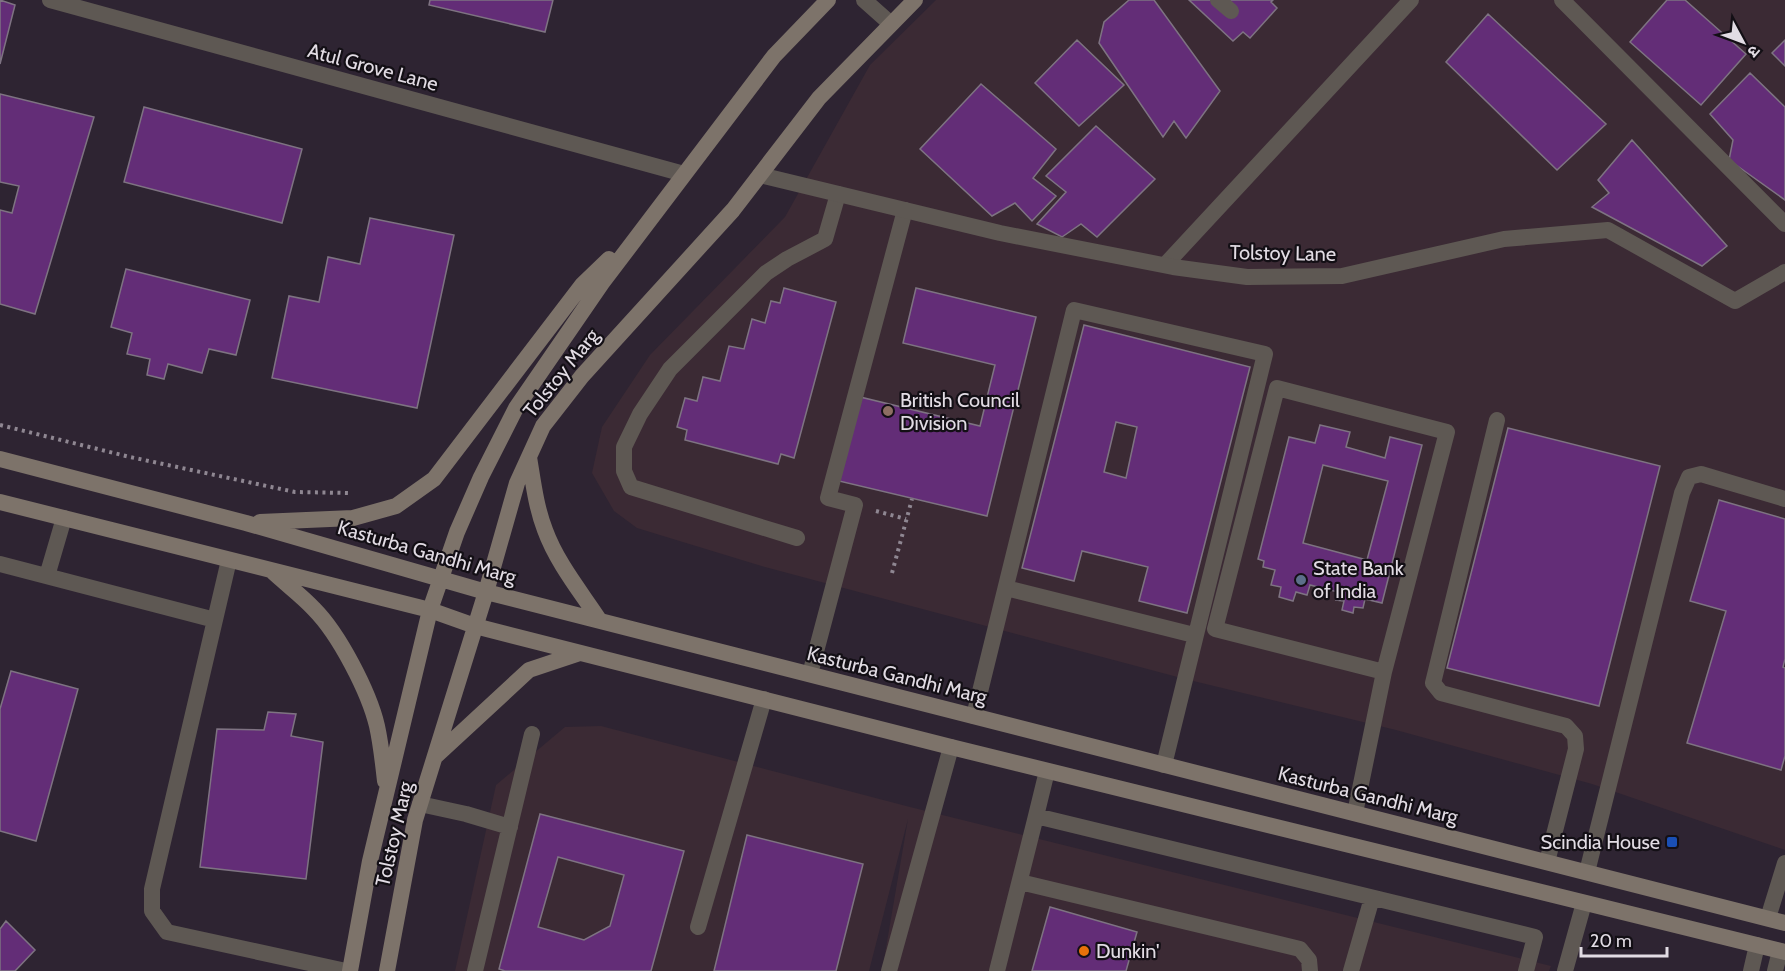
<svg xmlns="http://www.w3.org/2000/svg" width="1785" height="971" viewBox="0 0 1785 971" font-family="Cabin,'Noto Sans Devanagari',sans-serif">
<rect width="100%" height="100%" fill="#2e2432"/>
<path fill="#3b2a34" d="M936,0H1785V850L1592,784L1396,730L1185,679L765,567L637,528L614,511L592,473L602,427L650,355L785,217L870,65Z
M601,726L910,807L1551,966L1549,971H882L908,819L869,971H455L496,785L565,727Z"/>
<path fill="#632d77" stroke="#7e7382" stroke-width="1.5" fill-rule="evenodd" d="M0,0L15,5L0,64Z
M430,0H553L545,32L429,5Z
M1129,0H1154L1220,91L1186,138L1174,121L1163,137L1099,43L1104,22Z
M1189,0H1273L1271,2L1277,8L1250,38L1243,32L1233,41Z
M1667,0H1685L1746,54L1701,105L1630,42Z
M1488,14L1606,124L1557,170L1446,62Z
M1077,40L1124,85L1079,126L1035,83Z
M1785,40V66L1772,53Z
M1750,73L1785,107V200L1729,160L1733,140L1710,114Z
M981,84L1056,149L1033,178L1056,196L1032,221L1015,203L992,216L920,149Z
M0,94L94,117L35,314L0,304V210L12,213L19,186L0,182Z
M144,107L302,149L282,223L124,182Z
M1096,126L1155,179L1097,237L1081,224L1062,237L1037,224L1066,192L1046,176Z
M1632,140L1727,246L1702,266L1592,207L1609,193L1598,180Z
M370,218L454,235L417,408L272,378L289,296L319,302L328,257L360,264Z
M126,269L250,300L236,355L209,349L202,373L168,364L164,379L147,375L150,359L127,354L132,333L111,327Z
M784,288L836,302L794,458L781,454L778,464L685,440L687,430L677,427L685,398L697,401L703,377L720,381L729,346L744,349L752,319L765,323L771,301L780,303Z
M916,288L1036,317L987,516L839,481L860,397L980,426L995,365L903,343Z
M1084,325L1250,367L1187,613L1139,601L1148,567L1082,551L1074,581L1022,568ZM1116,422L1137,427L1126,478L1104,472Z
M1320,425L1350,432L1346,447L1385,458L1390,437L1422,445L1382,603L1365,599L1363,608L1354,607L1353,613L1342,610L1344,601L1336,600L1338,592L1310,585L1307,595L1296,592L1293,601L1279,597L1281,587L1271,585L1275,570L1263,567L1264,561L1258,559L1289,437L1315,443ZM1323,465L1388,481L1367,560L1303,543Z
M1508,428L1660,466L1599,706L1447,668Z
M1719,500L1785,519V659L1783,667L1785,668V756L1781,770L1687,743L1726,611L1690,601Z
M11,671L78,689L36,841L0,831V709Z
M268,712L296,714L291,736L323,742L306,879L200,867L217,729L264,730Z
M540,814L684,851L651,971H505L499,969ZM558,857L624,875L610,926L584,940L538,927Z
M747,835L863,864L836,971H714Z
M1050,907L1137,932L1126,971H1032Z
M6,921L35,950L15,971H0V929Z"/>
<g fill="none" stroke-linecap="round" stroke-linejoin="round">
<path stroke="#8f8792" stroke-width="4" stroke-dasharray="3 4.5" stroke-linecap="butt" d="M0,425L130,457L295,492L349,493
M876,511L906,519
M892,573L912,499"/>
<path stroke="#5e5853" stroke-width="16" d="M1218,0L1231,11
M1562,0L1785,224
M1165,265L1411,0
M1277,388L1447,432L1384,672L1215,629Z
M1497,420L1433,683L1441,693L1566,726L1575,736L1576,749L1547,862
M797,538L631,487L624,471V447L640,414L670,369L766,273L787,259L825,239L838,194
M229,560L152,889V911L167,932L346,971
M0,564L215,620
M47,576L64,518
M1006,588L1194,635
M810,674L855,505L828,498L905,210
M974,716L1074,310L1265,354L1164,765
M1047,771L1036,816L1535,937L1526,971
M420,804L466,814L510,827
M1355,813L1384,672
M1587,872L1682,493L1689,477L1701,474L1785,499
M1020,882L1300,949L1309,960L1310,971
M1768,918L1785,863
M698,927L764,699
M475,971L532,734
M997,971L1036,816
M1351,971L1372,898
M1565,971L1584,903
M1751,971L1757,945
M1775,971L1780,951"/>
<path stroke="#5e5853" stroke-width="16" d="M50,0L684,174
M864,0L891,24
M760,175L1000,233L1173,267L1247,277L1342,276L1504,239L1608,230L1735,301L1785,272
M889,971L951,747"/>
<path stroke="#7d736a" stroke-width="16" d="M529,457C533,481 536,507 545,530C557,563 581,592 600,621
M0,459L246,523L486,592L1785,923
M0,502L430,610L475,626L951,747L1785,952
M260,522L353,518L396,506L434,479L582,285L609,259
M273,572C287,585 302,596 314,609C339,634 369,692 377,726C381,744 383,763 385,781
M436,756L529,670L580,653
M350,971L370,861L430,610L457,532L481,477L516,408L602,283L774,56L828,0
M387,971L415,820L486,592L517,483L543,426L582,376L733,210L819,98L915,0"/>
</g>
<circle fill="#8d6e63" stroke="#130f15" stroke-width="2" cx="888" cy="411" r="6"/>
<circle fill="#5c6f8a" stroke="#130f15" stroke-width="2" cx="1301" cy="580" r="6"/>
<rect fill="#1a4fb4" stroke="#130f15" stroke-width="2" x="1666" y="836" width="12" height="12" rx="3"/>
<circle fill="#e8710a" stroke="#130f15" stroke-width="2" cx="1084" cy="951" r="6"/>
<g text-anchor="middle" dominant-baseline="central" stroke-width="4.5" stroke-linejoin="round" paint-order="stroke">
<g font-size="20" fill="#e2dce4" stroke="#130f15">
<text transform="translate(373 67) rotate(15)">Atul Grove Lane</text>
<text transform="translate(1283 253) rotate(1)">Tolstoy Lane</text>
<text transform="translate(561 373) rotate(-51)">Tolstoy Marg</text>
<text transform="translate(427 552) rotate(16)">Kasturba Gandhi Marg</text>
<text transform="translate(897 675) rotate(14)">Kasturba Gandhi Marg</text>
<text transform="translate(1368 795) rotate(14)">Kasturba Gandhi Marg</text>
<text transform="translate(394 834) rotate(-77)">Tolstoy Marg</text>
</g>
<g font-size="20" fill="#e2dce4" stroke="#130f15" text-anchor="start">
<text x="900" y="400">British Council<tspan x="900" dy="23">Division</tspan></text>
<text x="1313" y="568">State Bank<tspan x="1313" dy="23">of India</tspan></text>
<text x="1660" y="842" text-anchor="end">Scindia House</text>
<text x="1096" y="951">Dunkin'</text>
</g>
</g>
<g transform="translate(1743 42) rotate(131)" stroke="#130f15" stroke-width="4.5" paint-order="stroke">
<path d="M0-4.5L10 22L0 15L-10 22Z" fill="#e2dce4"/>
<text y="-9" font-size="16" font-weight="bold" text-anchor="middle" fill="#e2dce4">उ</text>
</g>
<path d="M1581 947v9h86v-9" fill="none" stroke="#e2dce4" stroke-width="3"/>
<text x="1590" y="947" font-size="18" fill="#e2dce4" stroke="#130f15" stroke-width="4.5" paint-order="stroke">20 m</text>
</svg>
